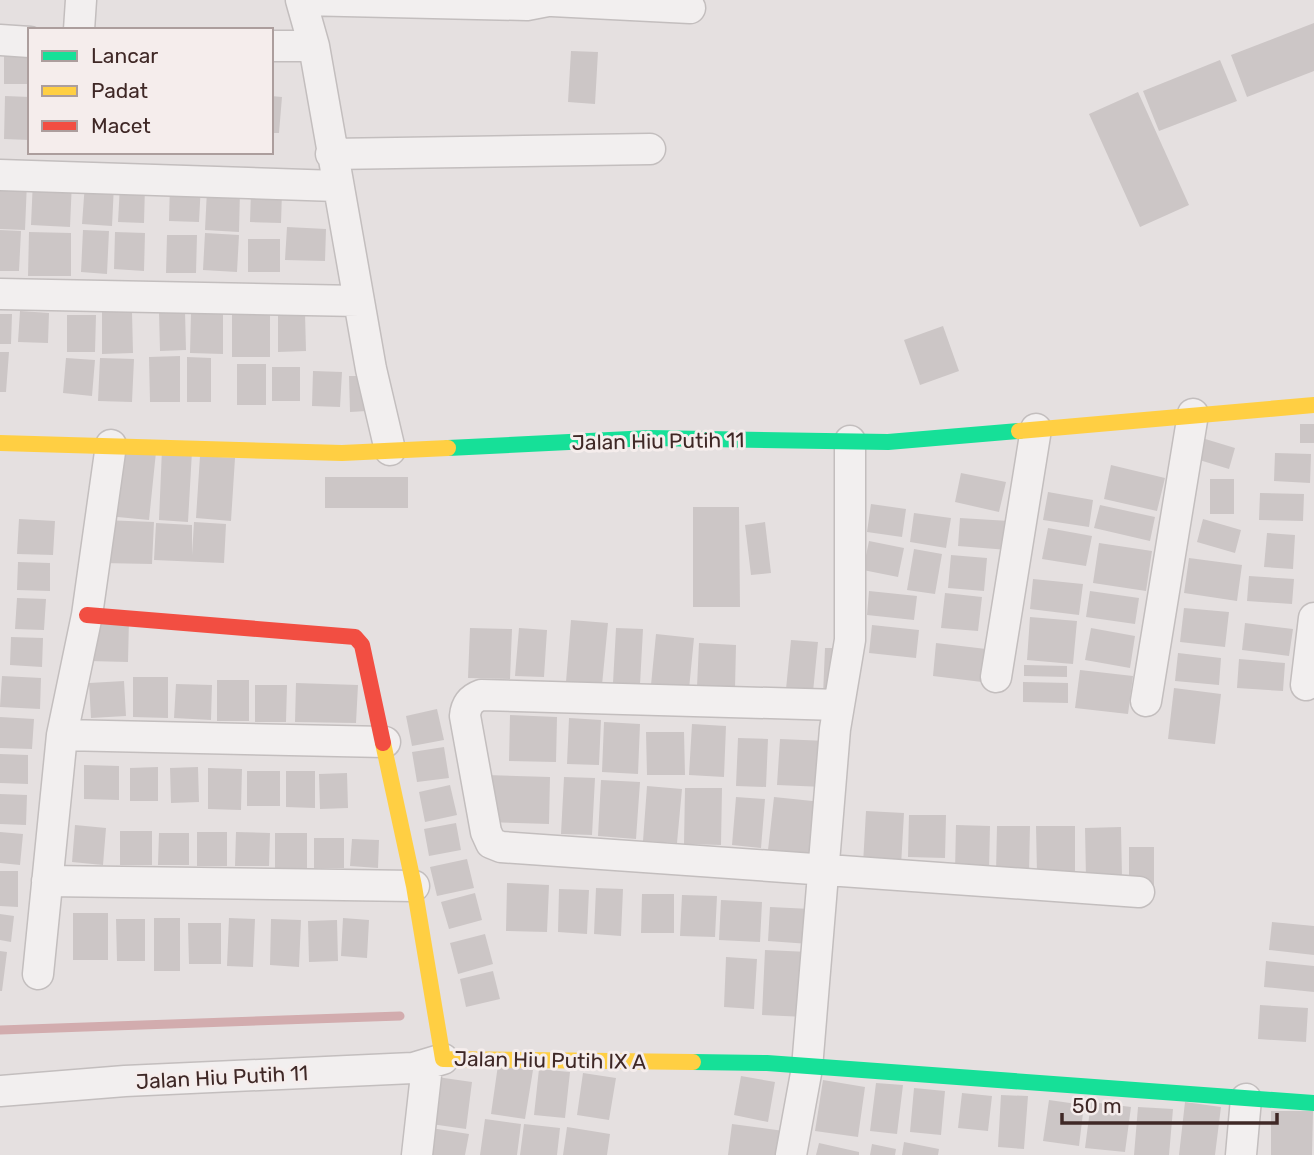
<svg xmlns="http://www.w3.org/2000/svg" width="1314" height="1155" viewBox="0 0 1314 1155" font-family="Rubik,sans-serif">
<rect width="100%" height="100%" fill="#e5e0e0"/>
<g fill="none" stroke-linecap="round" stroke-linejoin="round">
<path stroke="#d2acae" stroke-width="9" d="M0,1030L400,1016"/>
</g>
<path fill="#ccc6c6" d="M1314,23V71L1247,97L1231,55Z
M4,45H30V84H4Z
M571,51L598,52L595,104L568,102Z
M1220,60L1237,101L1159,131L1143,91Z
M1138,92L1189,205L1140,227L1089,114Z
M5,96L30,97V140L4,139Z
M271,96L282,97L279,133H271Z
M33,179L72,181L70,227L31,225Z
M0,180L27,182L25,230L0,229Z
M85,183L114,185L112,226L82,224Z
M170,183H201L199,222L169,221Z
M120,185L145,186L144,223L118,222Z
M207,190L240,191L239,232L205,230Z
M251,191L282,192L281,223L250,222Z
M287,227L326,229L325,261L285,260Z
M0,230L21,231L19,271H0Z
M83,230L109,231L107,274L81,272Z
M29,232L71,233V276H28Z
M115,232L145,233L144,271L114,269Z
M205,233L239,235L237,272L203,270Z
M167,235H197L196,273H166Z
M248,239H280V272H248Z
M20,311L49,313L48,343L18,342Z
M185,311L186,350L160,351L159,312Z
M102,312H132L133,353L102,354Z
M191,313L223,314V354L190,353Z
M232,313H270V357H232Z
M278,313H305L306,351L278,352Z
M0,314H12L11,344H0Z
M67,315H96L95,352H67Z
M943,326L959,371L920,385L904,340Z
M0,352H9L6,392H0Z
M180,356V402H150L149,357Z
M187,357L211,358V402H187Z
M66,358L95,360L92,396L63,393Z
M100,358L134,359L132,402L98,401Z
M237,364H266V405H237Z
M272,367H300V401H272Z
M313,371L342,372L340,407L312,406Z
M349,376H366L367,411L350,412Z
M1300,424H1314V443H1300Z
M1202,438L1235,448L1229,469L1196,459Z
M114,448L156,452L149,520L107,516Z
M162,449L192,451L188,522L159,520Z
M1275,453L1311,454L1310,483L1274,481Z
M200,456L235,458L231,521L196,518Z
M1111,465L1165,478L1157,511L1104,499Z
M961,473L1006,482L999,512L955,502Z
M325,477H408V508H325Z
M1210,479H1234V514H1210Z
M1048,492L1093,500L1089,527L1043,520Z
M1260,493L1304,494L1303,521L1259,520Z
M871,504L906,509L902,537L867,532Z
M1100,505L1155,517L1150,541L1094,528Z
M693,507H739L740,607H693Z
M914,513L951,518L946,548L910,542Z
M960,518L1009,521L1008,550L958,546Z
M19,519L55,521L53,555L17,554Z
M1203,519L1241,530L1235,553L1197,542Z
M103,520L154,522L152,564L101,563Z
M194,522L226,524L224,563L154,560L156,523L192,525V555Z
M765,522L771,573L751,575L745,525Z
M1048,528L1092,536L1086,566L1042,559Z
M1267,533L1295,535L1293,569L1264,567Z
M869,541L904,548L898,577L863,570Z
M1099,543L1152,551L1146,591L1093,583Z
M914,549L942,554L935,594L907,590Z
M951,555L987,558L984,591L948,588Z
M1189,558L1242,565L1237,601L1184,593Z
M18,562L50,563V591L17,590Z
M1249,576L1294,579L1292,604L1247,601Z
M1033,579L1083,584L1079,615L1030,609Z
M869,591L917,596L914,620L867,615Z
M1090,591L1139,598L1135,624L1086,617Z
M945,593L982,597L978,631L941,628Z
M17,598L46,599L44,630L15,629Z
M1184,608L1229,612L1225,647L1180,642Z
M1030,617L1077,621L1073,664L1027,660Z
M91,618L129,619L128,662L89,661Z
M571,620L608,623L602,685L566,682Z
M1245,623L1293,629L1289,656L1242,650Z
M872,625L919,630L916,658L869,653Z
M470,628L512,629L510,679L468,678Z
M519,628L547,630L544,677L515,676Z
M616,628L643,629L640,685L613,683Z
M1091,628L1135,636L1130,668L1085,660Z
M656,634L694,638L689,689L651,685Z
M11,637L43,638L42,667L10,665Z
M791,640L818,642L813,692L786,689Z
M699,643L736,645L735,689L697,687Z
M936,643L986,649L982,682L933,676Z
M825,648H833L831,695H823Z
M1178,653L1221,658L1219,685L1175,681Z
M1239,659L1285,663L1283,691L1237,688Z
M1024,665L1067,666V677L1024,676Z
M1080,670L1133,676L1128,714L1075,708Z
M2,676L41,678L40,709L0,707Z
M133,677H168V718L133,717Z
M217,680H249V721H217Z
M124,681L126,716L91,718L89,683Z
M1023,682L1068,683V703L1023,702Z
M296,683L358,685L356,723L295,722Z
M176,684L212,685L211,720L174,718Z
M255,685H287L286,722H255Z
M1174,688L1221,694L1215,744L1168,739Z
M437,709L444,740L412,746L406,716Z
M510,715L557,717L556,762L509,761Z
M0,717L34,719L32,749L0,748Z
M569,718L601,720L599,765L567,764Z
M604,722L640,724L638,774L602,772Z
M692,724L726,726L724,777L689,775Z
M646,732H684L685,775H647Z
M738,738L768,739L766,787L736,786Z
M780,739L827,741L824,787L777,785Z
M444,747L449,778L417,782L412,752Z
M0,754L28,755V784L0,783Z
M84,765L119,766V800L84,799Z
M158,767V801H130V768Z
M198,767L199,802L171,803L170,768Z
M208,768L242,769L241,810L208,809Z
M247,771H280V806H247Z
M286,771H315V808L286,807Z
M347,773L348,808L320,809L319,774Z
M486,775L550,777L549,824L485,822Z
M564,777L595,778L592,835L561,834Z
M601,780L640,782L636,839L598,836Z
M450,785L457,815L425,822L419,792Z
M647,786L682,789L677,843L643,841Z
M685,788H722L721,845L684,844Z
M0,794L27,795L26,825L0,824Z
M736,797L765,799L761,848L732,845Z
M774,797L822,802L816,855L768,850Z
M866,811L904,813L901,866L863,864Z
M909,815H946L945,858L908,857Z
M456,823L461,850L429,856L424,829Z
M75,825L106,828L103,865L72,862Z
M956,825L990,826L989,871H955Z
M997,826H1030L1029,873H996Z
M1036,826H1075V874H1037Z
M1121,827L1122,878L1086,879L1085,828Z
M120,831H152V865H120Z
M0,832L23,834L20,865L0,863Z
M197,832H227V866H197Z
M236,832L270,833L269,866H235Z
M159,833H189V865H158Z
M275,833H307V868H275Z
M314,838H344V868H314Z
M352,839L379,840L378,868L350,866Z
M1129,847H1154V886H1129Z
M467,859L474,888L437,896L430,867Z
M0,871H18V907L0,906Z
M507,883L549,885L547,932L506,931Z
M596,888L623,889L621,936L594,934Z
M559,889L589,890L587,934L558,932Z
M475,893L482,920L449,929L441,902Z
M642,894H674V933H641Z
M682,895L717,896L715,937L680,936Z
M721,900L762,902L760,942L719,940Z
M770,907L811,909L809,944L768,941Z
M73,913H108V960H73Z
M0,914L14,916L11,942L0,940Z
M154,918H180V971H154Z
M229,918L255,919L253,967L227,966Z
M343,918L369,920L367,958L341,956Z
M116,919H145V961H117Z
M271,919L301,920L299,967L270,965Z
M337,920L338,961L309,962L308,921Z
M1272,922L1314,926V955L1269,950Z
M188,923H221V964H189Z
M485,934L493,964L458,974L450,943Z
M765,950L809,952L806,1017L762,1015Z
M0,951L7,952L2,991H0Z
M726,957L757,959L754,1009L724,1007Z
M1266,961L1314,966V992L1264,987Z
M493,971L500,999L466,1007L460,979Z
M1260,1005L1308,1008L1306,1042L1258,1039Z
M498,1065L533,1070L525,1119L491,1114Z
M539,1069L570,1072L565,1118L534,1115Z
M583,1073L616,1078L609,1120L577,1115Z
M741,1076L775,1082L768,1122L734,1115Z
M437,1077L472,1082L466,1129L431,1124Z
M823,1080L865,1087L858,1137L815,1131Z
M876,1083L903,1085L897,1134L870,1131Z
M914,1088L945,1091L941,1135L910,1132Z
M962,1093L992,1096L988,1131L958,1128Z
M1001,1095L1028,1096L1024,1149L998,1147Z
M1049,1100L1084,1105L1079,1146L1043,1141Z
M1091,1102L1131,1107L1125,1152L1085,1148Z
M1185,1102L1221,1107L1215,1155H1179Z
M1138,1107L1173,1109L1169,1155H1134Z
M1271,1111H1313L1312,1155H1271Z
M485,1119L521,1124L517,1155H480Z
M524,1124L560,1128L557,1155H520Z
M732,1124L784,1131L780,1155H728Z
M567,1127L610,1134L607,1155H563Z
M431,1128L469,1134L465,1155H426Z
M904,1142L939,1149L938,1155H902Z
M819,1143L859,1152V1155H816Z
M872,1144L896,1149L895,1155H870Z"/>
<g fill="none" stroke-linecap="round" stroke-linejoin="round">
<defs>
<path id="street" d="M301,0L314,46L371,369L390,450
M301,0L527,5L553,0
M552,1L690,8
M79,30L81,0
M0,40L30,42
M271,46H314
M331,154L650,149
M0,175L337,186
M0,294L359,301
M996,677L1036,429
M1306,685L1314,618
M1146,701L1193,414
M839,705L481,695C470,699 466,705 465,716L486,832L491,843L501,847L1139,892
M62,735L385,742
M47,881L414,886
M38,974L62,735L87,615L111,445
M0,1091L125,1081L413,1068L443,1059
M417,1155L427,1066
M791,1155L807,1068L835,729L850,640V441
M1241,1155L1246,1099"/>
</defs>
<use href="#street" stroke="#c3bebe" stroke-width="33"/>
<use href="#street" stroke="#f2efef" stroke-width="30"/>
<path stroke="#16e098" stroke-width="16" d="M448,448L650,438L888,442L1019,431
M693,1062L767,1063L1314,1103"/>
<path stroke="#ffcf43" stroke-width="16" d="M1019,431L1314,405
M0,443L342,453L448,448
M383,743L414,886L443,1059L693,1062"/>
<path stroke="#f24e42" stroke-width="16" d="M87,615L355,637L362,645L383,743"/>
</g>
<g text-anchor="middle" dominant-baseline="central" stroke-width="6" stroke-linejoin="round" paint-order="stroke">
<g font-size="21" fill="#3f2826" stroke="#f5edec">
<text transform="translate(658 441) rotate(-1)">Jalan Hiu Putih 11</text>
<text transform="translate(550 1060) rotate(1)">Jalan Hiu Putih IX A</text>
<text transform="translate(222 1077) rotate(-3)">Jalan Hiu Putih 11</text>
</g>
</g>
<rect x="28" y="28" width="245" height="126" fill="#f5edec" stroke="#ac9e9d" stroke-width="2"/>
<rect x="42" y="51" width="35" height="10" fill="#16e098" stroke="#ac9e9d" stroke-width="2"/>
<text x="91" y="63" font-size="21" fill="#3f2826">Lancar</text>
<rect x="42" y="86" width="35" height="10" fill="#ffcf43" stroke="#ac9e9d" stroke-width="2"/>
<text x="91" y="98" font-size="21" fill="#3f2826">Padat</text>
<rect x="42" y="121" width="35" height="10" fill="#f24e42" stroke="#ac9e9d" stroke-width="2"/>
<text x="91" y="133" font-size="21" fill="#3f2826">Macet</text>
<path d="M1062 1113v10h215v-10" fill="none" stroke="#3f2826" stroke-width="3.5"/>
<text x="1072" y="1113" font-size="21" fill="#3f2826" stroke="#f5edec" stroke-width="5" paint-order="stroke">50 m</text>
</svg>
